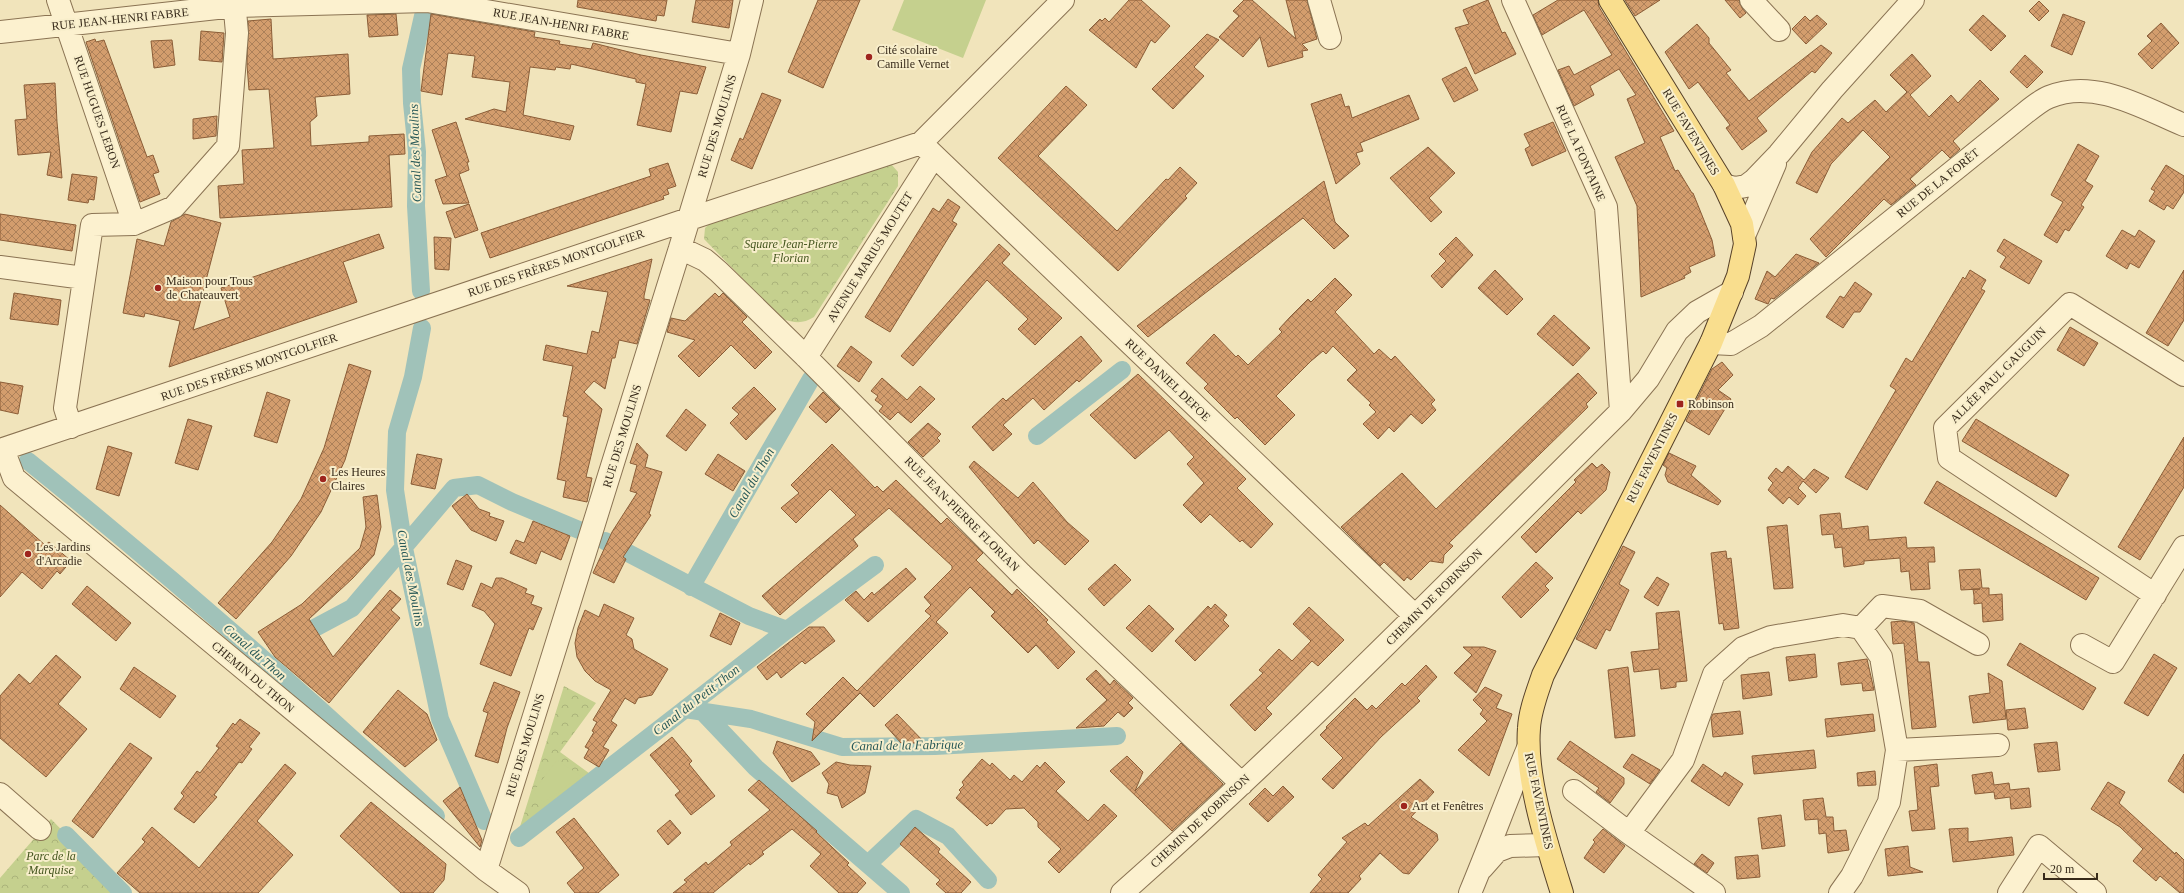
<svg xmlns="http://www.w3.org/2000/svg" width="2184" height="893" viewBox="0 0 2184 893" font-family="'Times New Roman',serif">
<defs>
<pattern id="forest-crowns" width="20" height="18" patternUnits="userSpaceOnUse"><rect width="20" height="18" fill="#c5d08e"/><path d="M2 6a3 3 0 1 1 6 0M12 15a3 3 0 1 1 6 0" fill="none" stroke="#aab37a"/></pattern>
<pattern id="building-cross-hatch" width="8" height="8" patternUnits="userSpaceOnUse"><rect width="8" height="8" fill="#d39d6d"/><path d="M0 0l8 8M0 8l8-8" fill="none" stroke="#ac8059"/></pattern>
</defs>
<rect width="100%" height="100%" fill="#f1e4bb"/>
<path fill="url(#forest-crowns)" d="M885,163L891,164L898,172V186L814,317C803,324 795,323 782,319L704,239L705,228L712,221Z
M564,686L596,703L560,752L593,776L518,833Z
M51,819L123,893H0V878Z"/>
<path fill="#c5d08e" d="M904,0H986L963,58L892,30Z
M557,760L581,776L544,802L533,792Z"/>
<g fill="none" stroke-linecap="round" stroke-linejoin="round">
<path stroke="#a0c2b9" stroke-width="18" d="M421,291L416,206L417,152L412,103L411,69L423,16
M422,328L413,377L397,432L395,490L404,548L440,719L484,821
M1037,436L1122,370
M28,461C168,574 304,692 436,816
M605,541L749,616L787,630
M691,587L811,379
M294,639L352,608L454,488L478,485L512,502L579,530
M685,709L751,719L842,747L935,746L1117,736
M702,711L756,768L901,893
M66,835L123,893
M519,838L787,630L875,565
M868,864L916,819L948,836L988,880"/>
</g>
<path fill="url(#building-cross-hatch)" stroke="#8b5d37" d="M578,0H667L664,16L657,15L656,21L577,7Z
M696,0H733L729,28L692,22Z
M818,0H860L823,88L788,72Z
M1129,0H1141L1170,26L1155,43L1151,40L1136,68L1089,30L1100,19L1102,21L1105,18L1109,22Z
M1244,0H1252L1296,39L1286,0H1307L1317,39L1302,44L1308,50L1302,51L1303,57L1268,67L1260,37L1243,57L1219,37L1239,16L1233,11Z
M1488,0L1502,33L1505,32L1516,54L1475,74L1455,28L1469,24L1463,10Z
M1558,0H1598L1599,7L1674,131L1660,137L1675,171L1678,170L1692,193H1693L1712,240L1715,256L1689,267L1691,272L1684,276L1685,278L1641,297L1637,206L1615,157L1645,143L1627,99L1636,95L1619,69L1590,86L1594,95L1574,106L1558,70L1569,66L1574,75L1612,55L1584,10L1542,35L1533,15Z
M1625,0H1660L1635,16Z
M1725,0H1739L1742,8L1746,13L1740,18Z
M2039,1L2049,11L2039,21L2029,11Z
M396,14L398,35L369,37L367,15Z
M431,14L535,32L534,37L560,41L559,44L591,49L593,43L641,55L706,67L697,94L680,91L671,132L637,125L646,84L636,82V79L571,64L570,69L556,67L555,70L530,67L523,115L574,126L570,140L465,119L494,109L506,112L510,82L472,77L475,56L448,53L442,95L421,91Z
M2063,14L2085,22L2072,55L2051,46Z
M1817,15L1827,24L1806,44L1792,29L1805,16L1810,21Z
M1983,15L2006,36L1991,51L1969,30Z
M271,19L273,59L348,54L350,94L315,97L317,116L310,122L311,146L369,142V136L404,134L405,154L389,155L392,207L220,218L218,186L244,184L242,150L274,148L269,89L249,90L247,65L248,21Z
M2161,23L2179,43L2152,69L2138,54L2152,41L2147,36Z
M1697,24L1709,38V43L1731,70L1726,73L1749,101L1821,45L1832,53L1815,73L1812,71L1757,118L1767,131L1742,150L1726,128L1730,125L1698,82L1689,89L1665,52Z
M201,31L224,33L222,62L199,60Z
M1207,34L1219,40L1194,67L1204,76L1173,109L1152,89Z
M95,39L96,42L104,40L147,157L153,155L159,172L153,174L160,194L140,202L86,42Z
M172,40L175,65L154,68L151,41Z
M1912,54L1931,76L1910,95L1929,117L1951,95L1958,103L1980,80L1999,99L1953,141L1960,149L1950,158L1942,150L1910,179L1916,185L1891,205L1884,199L1826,257L1810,239L1890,157L1863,130L1831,164L1817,193L1796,183L1812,152L1842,118L1848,123L1875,100L1886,112L1907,92L1890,75Z
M2025,55L2043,72L2027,88L2010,72Z
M1466,67L1478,90L1454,102L1442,79Z
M55,83L57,122L62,178L47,175L51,152L18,155L15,120L27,119L24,85Z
M1066,86L1087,105L1038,156L1117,231L1166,179L1168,180L1180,167L1197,183L1185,196L1187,198L1118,271L998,158Z
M762,93L781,100L752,169L731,160L740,138L743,140Z
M1341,94L1345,107L1349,106L1352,118L1409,95L1419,119L1360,143L1363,151L1356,153L1360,164L1336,184L1311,104Z
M217,116L216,136L193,139V119Z
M456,122L469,162H467L469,170L459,174L469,203L443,204L435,180L447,176L432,130Z
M1553,122L1566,151L1532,166L1525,149L1530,146L1524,134Z
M2078,144L2099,156L2085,181L2093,186L2081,205L2084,207L2069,231L2065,229L2057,243L2044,235L2063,202L2051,195Z
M1428,147L1455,173L1429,198L1442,212L1431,222L1390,178Z
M668,163L676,186L667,189L669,194L663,196L664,199L490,258L481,233L651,176L649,169Z
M2166,165L2184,176V192L2173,209L2167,205L2164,210L2149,201L2155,191L2151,189Z
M72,174L97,177L94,200L89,199L88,203L68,200Z
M1324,181L1335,222L1349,236L1334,249L1303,218L1148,337L1137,326Z
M948,199L960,207L952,221L957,224L890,332L865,317L933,208L939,212Z
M469,204L478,230L455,238L446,212Z
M0,214L76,225L72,251L0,240Z
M185,214L221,223L193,330L230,317L221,288L379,234L384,248L343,262L357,302L169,367L180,321L145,313L144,317L123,313L137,239L164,246L171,222Z
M2122,230L2135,237L2139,230L2155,241L2139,268L2130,263L2127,269L2106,256Z
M434,237L451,238L449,270L435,269Z
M1456,237L1473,255L1442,288L1431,276L1446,261L1439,254Z
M2004,239L2042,261L2029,284L2000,267L2006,257L1997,251Z
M999,244L1010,254L1002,263L1062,318L1035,345L1018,329L1028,319L987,280L913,366L901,356Z
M1796,254L1819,263L1774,299L1771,298L1768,304L1755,299L1767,271L1775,277Z
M652,259L644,296V299L650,300L637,344L619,340L615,358H612L605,389L594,381L584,392L602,409L586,477L592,478L587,502L563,497L566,481L557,479L568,417L563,416L573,366L543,360L546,345L587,354L592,331L599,333L608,292L567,286Z
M1495,270L1523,299L1507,315L1478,288Z
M1970,270L1986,280L1981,289L1985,291L1867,490L1845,477L1896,390L1890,386L1906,358L1912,362L1963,277L1965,279Z
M2184,270V320L2168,346L2146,333Z
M1335,278L1352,295L1335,312L1374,354L1379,349L1391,360L1395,356L1435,400L1431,404L1436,410L1422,424L1411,414L1394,432L1389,427L1378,439L1363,424L1376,412L1369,405L1371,403L1347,380L1357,370L1333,346L1326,354L1323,351L1311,361L1276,396L1295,415L1265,445L1237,417L1235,419L1204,388L1208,384L1186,363L1214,334L1236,357L1238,355L1248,365L1282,332L1279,329L1290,317L1308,299L1311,302Z
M1855,282L1872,294L1860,312H1854L1843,328L1826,317L1840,296L1844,298Z
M14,293L61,300L58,325L10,319Z
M715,293L719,297L723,293L747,317L742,322L772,352L755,369L731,345L699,377L678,356L695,340L667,332L671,318L685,321Z
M1554,315L1590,348L1573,366L1537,334Z
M2070,327L2098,343L2084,366L2057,350Z
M1081,336L1102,361L1079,382L1077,380L1044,410L1033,398L1003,425L1012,434L993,451L972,427L1003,398L1006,401Z
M851,346L872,362L859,382L837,366Z
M1722,362L1733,375L1718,390L1731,399L1709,435L1686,421L1712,369Z
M349,364L371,371L345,460L321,512L291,556L236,619L218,603L272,542L301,499L324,448Z
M1578,373L1597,393L1586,404L1588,407L1449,543L1453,546L1444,555L1443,563L1430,561L1411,580L1407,577L1404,581L1384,562L1380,566L1341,527L1402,473L1436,509Z
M1138,374L1246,479L1237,488L1273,524L1251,548L1242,540L1240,542L1210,514L1201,523L1183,505L1204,483L1187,464L1194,457L1169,430L1135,459L1090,415Z
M882,378L907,400L920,386L935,399L911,423L898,412L890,420L879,411L883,406L875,400L878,396L871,391Z
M0,382L23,386L18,414L0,410Z
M754,387L776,409L746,440L730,423L739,414L732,408Z
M267,392L290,400L277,443L254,436Z
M823,392L840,409L826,423L809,407Z
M686,409L706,425L686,451L666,436Z
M188,419L212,426L198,470L175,463Z
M1976,419L2069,475L2056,497L1962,441Z
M928,423L941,434L937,438L940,441L923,457L908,442Z
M2184,437V487L2140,560L2118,547Z
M637,443L648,455L645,467L662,472L649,514L651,515L623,557L626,559L614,583L593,573L612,532L637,493L630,491L637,465L630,463Z
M832,444L875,488L877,486L883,492L896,480L941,524L947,518L983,553L976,560L1012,595L1017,589L1048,620L1046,622L1075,652L1058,669L1036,645L1028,653L991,616L995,612L970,587L936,622L948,633L874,707L860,693L812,741L815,722L806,714L843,677L857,691L931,616L925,611L931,605L924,597L952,569V566L889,508L853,539L858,546L780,615L762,596L856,515L830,489L796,523L781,508L799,493L791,485Z
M108,446L132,453L119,496L96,489Z
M1669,453L1696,466L1691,475L1721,501L1718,505L1668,482L1665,475L1667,468L1663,465Z
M417,454L442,459L435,489L411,484Z
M718,454L745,471L733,491L705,474Z
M974,461L1018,498L1033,482L1067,522L1089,541L1065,565L1038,540L1034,544L969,467Z
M1592,463L1597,468L1602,464L1610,472L1606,490L1581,514L1578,511L1536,553L1521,537L1576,482L1574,480Z
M1788,466L1804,480L1814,469L1829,478L1816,493L1803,481L1798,488L1806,496L1798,505L1789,497L1783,504L1768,490L1773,483L1768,478L1776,468L1782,473Z
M1937,481L2099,578L2086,600L1924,503Z
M467,494L479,509L490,513L489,516L504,521L496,541L471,530L452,506Z
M377,495L381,527L374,555L353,578L309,619L333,657L390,590L401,599L391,610L400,618L329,703L275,657L258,632L302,604L360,548L366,527L363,497Z
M0,505L45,545L49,542L71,561L60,574L57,571L42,589L22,572L0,597Z
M1840,513L1842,529L1868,526L1869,540L1906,537L1907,548L1934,547L1935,562H1928L1930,589L1911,590L1909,571L1901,572L1900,558L1864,561V564L1844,567L1842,547L1835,548L1833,534L1822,535L1820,515Z
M533,521L570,536L561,560L541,551L536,564L510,553L516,540L524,543Z
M1787,525L1793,588L1774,589L1767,527Z
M1623,546L1635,552L1619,584L1629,590L1610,631L1606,629L1596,649L1576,639Z
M1726,551L1727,559L1731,558L1739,628L1724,630L1723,623L1719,624L1711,553Z
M456,560L472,566L463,590L447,584Z
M1536,562L1553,578L1545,586L1549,590L1521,618L1502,597Z
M1115,564L1131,580L1104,606L1088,589Z
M906,568L916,579L868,622L845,600L856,591L864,600L872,592L874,595Z
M1980,569L1982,588H1989V595L2002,594L2003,620L1983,622L1982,603L1974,604V596L1973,589H1980L1961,590L1959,570Z
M1657,577L1669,584L1658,606L1644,597Z
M496,578H502L527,589L525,593L534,596L531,604L542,608L533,630L529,628L511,676L480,664L495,624L484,611L472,606L481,583L492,588Z
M87,586L131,623L116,641L72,604Z
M604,604L634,618L626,635L632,639L634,649L668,669L652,695L638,698L635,704L625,698L611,721L617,725L603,747L609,750L599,767L584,758L589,749L585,747L594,732L592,731L597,722L593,720L611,690L595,681L585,671L577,657L575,643L578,628L585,610L599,617Z
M1215,604L1227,615L1223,620L1229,626L1195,661L1175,641L1208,606L1211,609Z
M1149,605L1174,629L1152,652L1126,628Z
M1309,607L1344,640L1318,666L1312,661L1266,708L1272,714L1255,731L1230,705L1263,673L1259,670L1279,649L1292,661L1311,641L1293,624Z
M1679,611L1687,681L1676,682V687L1661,689L1659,669L1634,672L1631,652L1659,649L1656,613Z
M720,613L740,623L731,645L710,636Z
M1903,621L1914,623L1918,662H1929L1936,727L1912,729L1904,643L1893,644L1891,622Z
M809,627H824L835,641L805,664L802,661L781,678L777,672L767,680L757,667Z
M2020,643L2096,688L2083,710L2007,665Z
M1463,647H1484L1496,651L1476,693L1454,673L1472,655Z
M1815,654L1817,677L1789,681L1786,657Z
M2154,654L2177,668L2148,716L2124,703Z
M56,655L81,677L58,704L87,729L46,777L0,738V696L19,674L30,684Z
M1867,659L1874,690L1863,691L1862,683L1841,685L1838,663Z
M1426,665L1437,677L1417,698L1420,701L1381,737L1333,789L1322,779L1343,758L1320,735L1327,728L1326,727L1355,698L1367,710L1372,705L1376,709L1402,683L1405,686Z
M134,667L176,696L160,718L120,689Z
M1628,667L1635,736L1615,738L1608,670Z
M1096,670L1110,685L1114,680L1133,698L1128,703L1133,708L1124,717L1118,712L1104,726L1076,728L1107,700L1086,679Z
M1769,672L1772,695L1743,699L1741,675Z
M1988,673L2002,681L2006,719L1973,723L1969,696L1990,693Z
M494,682L520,692L507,728L498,763L475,756L488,713L483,711Z
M1485,687L1502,695L1496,708L1512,714L1489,776L1458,750L1487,721L1480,714L1483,710L1473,700Z
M398,690L427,714L437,740L405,767L363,732Z
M2025,708L2028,728L2008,730L2006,710Z
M1740,711L1743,734L1713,737L1711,718L1713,714Z
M897,714L925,743H901L885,725Z
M1873,714L1875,731L1827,737L1825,719Z
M240,719L260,733L249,747L252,749L242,763L239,762L214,795L217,797L194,823L174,809L184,796L181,793L197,771L200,773L219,748L216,746L233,723L235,725Z
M672,737L692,761L689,764L715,796L691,815L675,795L680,791L650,755Z
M777,741L811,752L820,764L792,782L773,753Z
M1570,741L1624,778V784L1610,803L1596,792L1599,788L1557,759Z
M2057,742L2060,770L2038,772L2034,744Z
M130,743L152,758L93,838L72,821Z
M1181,743L1223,784L1172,831L1110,771L1127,756L1143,772L1135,791Z
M1814,750L1816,768L1754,774L1752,756Z
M1632,754L1660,770L1650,784L1623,767Z
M2184,754V793L2168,781Z
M982,759L990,766L992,763L1010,780L1014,775L1022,782L1037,765L1040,768L1045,762L1065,782L1056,791L1088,821L1104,804L1117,816L1059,873L1048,862L1061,849L1038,827V822L1024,808L1006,809L992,824L990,823L987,826L956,798L961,792L959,790L964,785L962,782Z
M836,762L850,765L871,766L865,793L842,808L838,796L827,793L829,784L822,773Z
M285,764L296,773L257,821L293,855L258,893H140L117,873L145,842L142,839L152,827L199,868Z
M1703,764L1722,777L1725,772L1743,784L1729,806L1691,781Z
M1937,764L1939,786L1930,787L1935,829L1912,831L1909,811L1918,810L1914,767Z
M1875,771L1876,785L1858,786L1857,773Z
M1992,772L1994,785L2009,783L2010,790L2029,788L2031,807L2011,809L2010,797L1995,799L1994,792L1975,794L1972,775Z
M1420,779L1434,792L1411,817L1437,834L1438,840L1409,874L1403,873L1380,853L1359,876L1361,879L1348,893H1310L1322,879L1318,875L1347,842L1342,838L1365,823L1368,826Z
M759,780L817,831L816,832L849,863L847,865L866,883L857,893H839L810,866L821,854L792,829L762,852L764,854L750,865L749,863L713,893H673L687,882L684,880L706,862L708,865L732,845L730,842L770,810L748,790Z
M2108,782L2125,792L2119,803L2175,854L2176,852L2184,860V893H2180L2160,876L2156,881L2133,861L2143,849L2120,827L2091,809Z
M1283,786L1294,797L1268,822L1249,804L1265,788L1273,796Z
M460,787L482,840L480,847L443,801Z
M1823,798L1826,817H1833L1834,831L1846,830L1849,850L1828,853L1826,833L1819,834L1818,819L1805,820L1803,800Z
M371,802L446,864L444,880L433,893H401L340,836Z
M1781,815L1785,846L1762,849L1758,818Z
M574,818L619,875L598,893H575L567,883L584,868L556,832Z
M670,820L681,833L668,845L657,831Z
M915,827L940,849L938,852L971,882L961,893H946L936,884L940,880L900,844Z
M1968,828V842L2012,837L2014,855L1953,862L1949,829Z
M1603,829L1625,846L1604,873L1584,858L1595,842L1593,840Z
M1908,846L1910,867L1923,872L1888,876L1885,849Z
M1702,854L1714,863L1707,873L1694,864Z
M1758,855L1760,877L1737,879L1735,857Z"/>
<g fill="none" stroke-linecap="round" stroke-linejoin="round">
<defs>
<path id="minor" d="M58,0L134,224
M1319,0L1330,38
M1513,0L1606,207L1621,411
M1751,0L1779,30
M0,32L235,6L427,1L739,54
M921,143L1415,616
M1724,185L1735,188L1746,186L1754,180L1779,154L1832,90L1913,0
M1744,236L1775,164
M680,248L705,260L719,272L806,357L1021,574L1242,784
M0,267L84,278
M1711,343L1731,344L1761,326L2019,118C2028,111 2039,101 2049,97C2095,78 2143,108 2184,125
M806,357L934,156
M71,427L65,408L92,225L134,224L174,207L228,146L237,33L234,0
M3,449L14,478L486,870L518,893
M0,450L689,219L921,143L1063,0
M2155,595L1949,458L1945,428L2070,304L2184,375
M1861,628L1882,606L1920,611L1978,644
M2082,645L2113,662L2184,547
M1897,750L1998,745
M1574,791L1629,833L1714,893
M0,794L40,829
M1629,833L1683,760L1714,674L1743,648L1771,637L1843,625L1861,628L1881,657L1897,750L1889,802L1852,876L1840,893
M1482,868L1497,851L1510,846L1547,845
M486,870L680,248L739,54L752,0
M1122,893C1295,740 1457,574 1621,411L1648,379L1677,331L1697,312L1732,292
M1470,893C1490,845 1508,796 1528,748
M2009,893L2039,846L2095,893"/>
<path id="major" d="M1562,893C1547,845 1525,778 1529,728C1530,710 1537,693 1543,675L1711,343L1738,276L1745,244L1742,224L1724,185L1610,0"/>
</defs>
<use href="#minor" stroke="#8a7353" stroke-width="24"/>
<use href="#major" stroke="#574129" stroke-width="24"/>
<use href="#minor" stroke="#fcf1cf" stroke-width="22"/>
<use href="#major" stroke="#f9de8e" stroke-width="22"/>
</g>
<g fill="#9e241e" stroke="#f8eecb" stroke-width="1.5">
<circle cx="869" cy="57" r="4"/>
<circle cx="158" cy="288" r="4"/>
<rect x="1676" y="400" width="8" height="8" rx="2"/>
<circle cx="323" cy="479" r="4"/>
<circle cx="28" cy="554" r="4"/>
<circle cx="1404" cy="806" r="4"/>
</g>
<g text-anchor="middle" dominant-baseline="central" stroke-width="4" stroke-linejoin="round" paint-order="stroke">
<g font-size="12" fill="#372a1a" stroke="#f8eecb">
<text transform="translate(120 19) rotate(-6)">RUE JEAN-HENRI FABRE</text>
<text transform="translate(561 24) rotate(10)">RUE JEAN-HENRI FABRE</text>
<text transform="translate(97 112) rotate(71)">RUE HUGUES LEBON</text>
<text transform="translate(717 126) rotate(-73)">RUE DES MOULINS</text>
<text transform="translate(1691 132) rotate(59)">RUE FAVENTINES</text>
<text transform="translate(1581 153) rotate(66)">RUE LA FONTAINE</text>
<text transform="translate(1938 183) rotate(-39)">RUE DE LA FORÊT</text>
<text transform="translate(870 257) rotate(-58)">AVENUE MARIUS MOUTET</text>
<text transform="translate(556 263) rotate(-19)">RUE DES FRÈRES MONTGOLFIER</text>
<text transform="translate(249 367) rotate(-19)">RUE DES FRÈRES MONTGOLFIER</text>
<text transform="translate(1998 375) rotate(-45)">ALLÉE PAUL GAUGUIN</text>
<text transform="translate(1168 380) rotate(44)">RUE DANIEL DEFOE</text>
<text transform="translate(622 436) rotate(-73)">RUE DES MOULINS</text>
<text transform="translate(1652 458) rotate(-63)">RUE FAVENTINES</text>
<text transform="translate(962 514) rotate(45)">RUE JEAN-PIERRE FLORIAN</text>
<text transform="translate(1434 597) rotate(-45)">CHEMIN DE ROBINSON</text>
<text transform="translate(253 677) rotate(40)">CHEMIN DU THON</text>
<text transform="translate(525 745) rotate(-73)">RUE DES MOULINS</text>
<text transform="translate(1539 801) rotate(78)">RUE FAVENTINES</text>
<text transform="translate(1200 821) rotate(-43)">CHEMIN DE ROBINSON</text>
</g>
<g font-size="12" fill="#372a1a" stroke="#f8eecb" text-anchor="start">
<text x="877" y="50">Cité scolaire<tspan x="877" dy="14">Camille Vernet</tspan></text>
<text x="166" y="281">Maison pour Tous<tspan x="166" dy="14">de Chateauvert</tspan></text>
<text x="1688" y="404">Robinson</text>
<text x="331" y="472">Les Heures<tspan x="331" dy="14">Claires</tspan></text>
<text x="36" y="547">Les Jardins<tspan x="36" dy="14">d'Arcadie</tspan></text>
<text x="1412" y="806">Art et Fenêtres</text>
</g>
<g font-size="12" font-style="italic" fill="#45561f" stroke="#f8eecb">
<text x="791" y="244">Square Jean-Pierre<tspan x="791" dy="14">Florian</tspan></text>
<text x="51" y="856">Parc de la<tspan x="51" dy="14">Marquise</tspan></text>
</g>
<g font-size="13" font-style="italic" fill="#285958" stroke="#f8eecb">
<text transform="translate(415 153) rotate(-92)">Canal des Moulins</text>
<text transform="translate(751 483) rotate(-60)">Canal du Thon</text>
<text transform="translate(411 578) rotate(79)">Canal des Moulins</text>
<text transform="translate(255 652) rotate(41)">Canal du Thon</text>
<text transform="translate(696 700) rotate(-38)">Canal du Petit Thon</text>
<text transform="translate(907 745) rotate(-1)">Canal de la Fabrique</text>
</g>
</g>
<path d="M2044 873v6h53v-6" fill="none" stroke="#372a1a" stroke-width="2"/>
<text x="2050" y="873" font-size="12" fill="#372a1a" stroke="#f8eecb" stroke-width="3" paint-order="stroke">20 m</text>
</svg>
